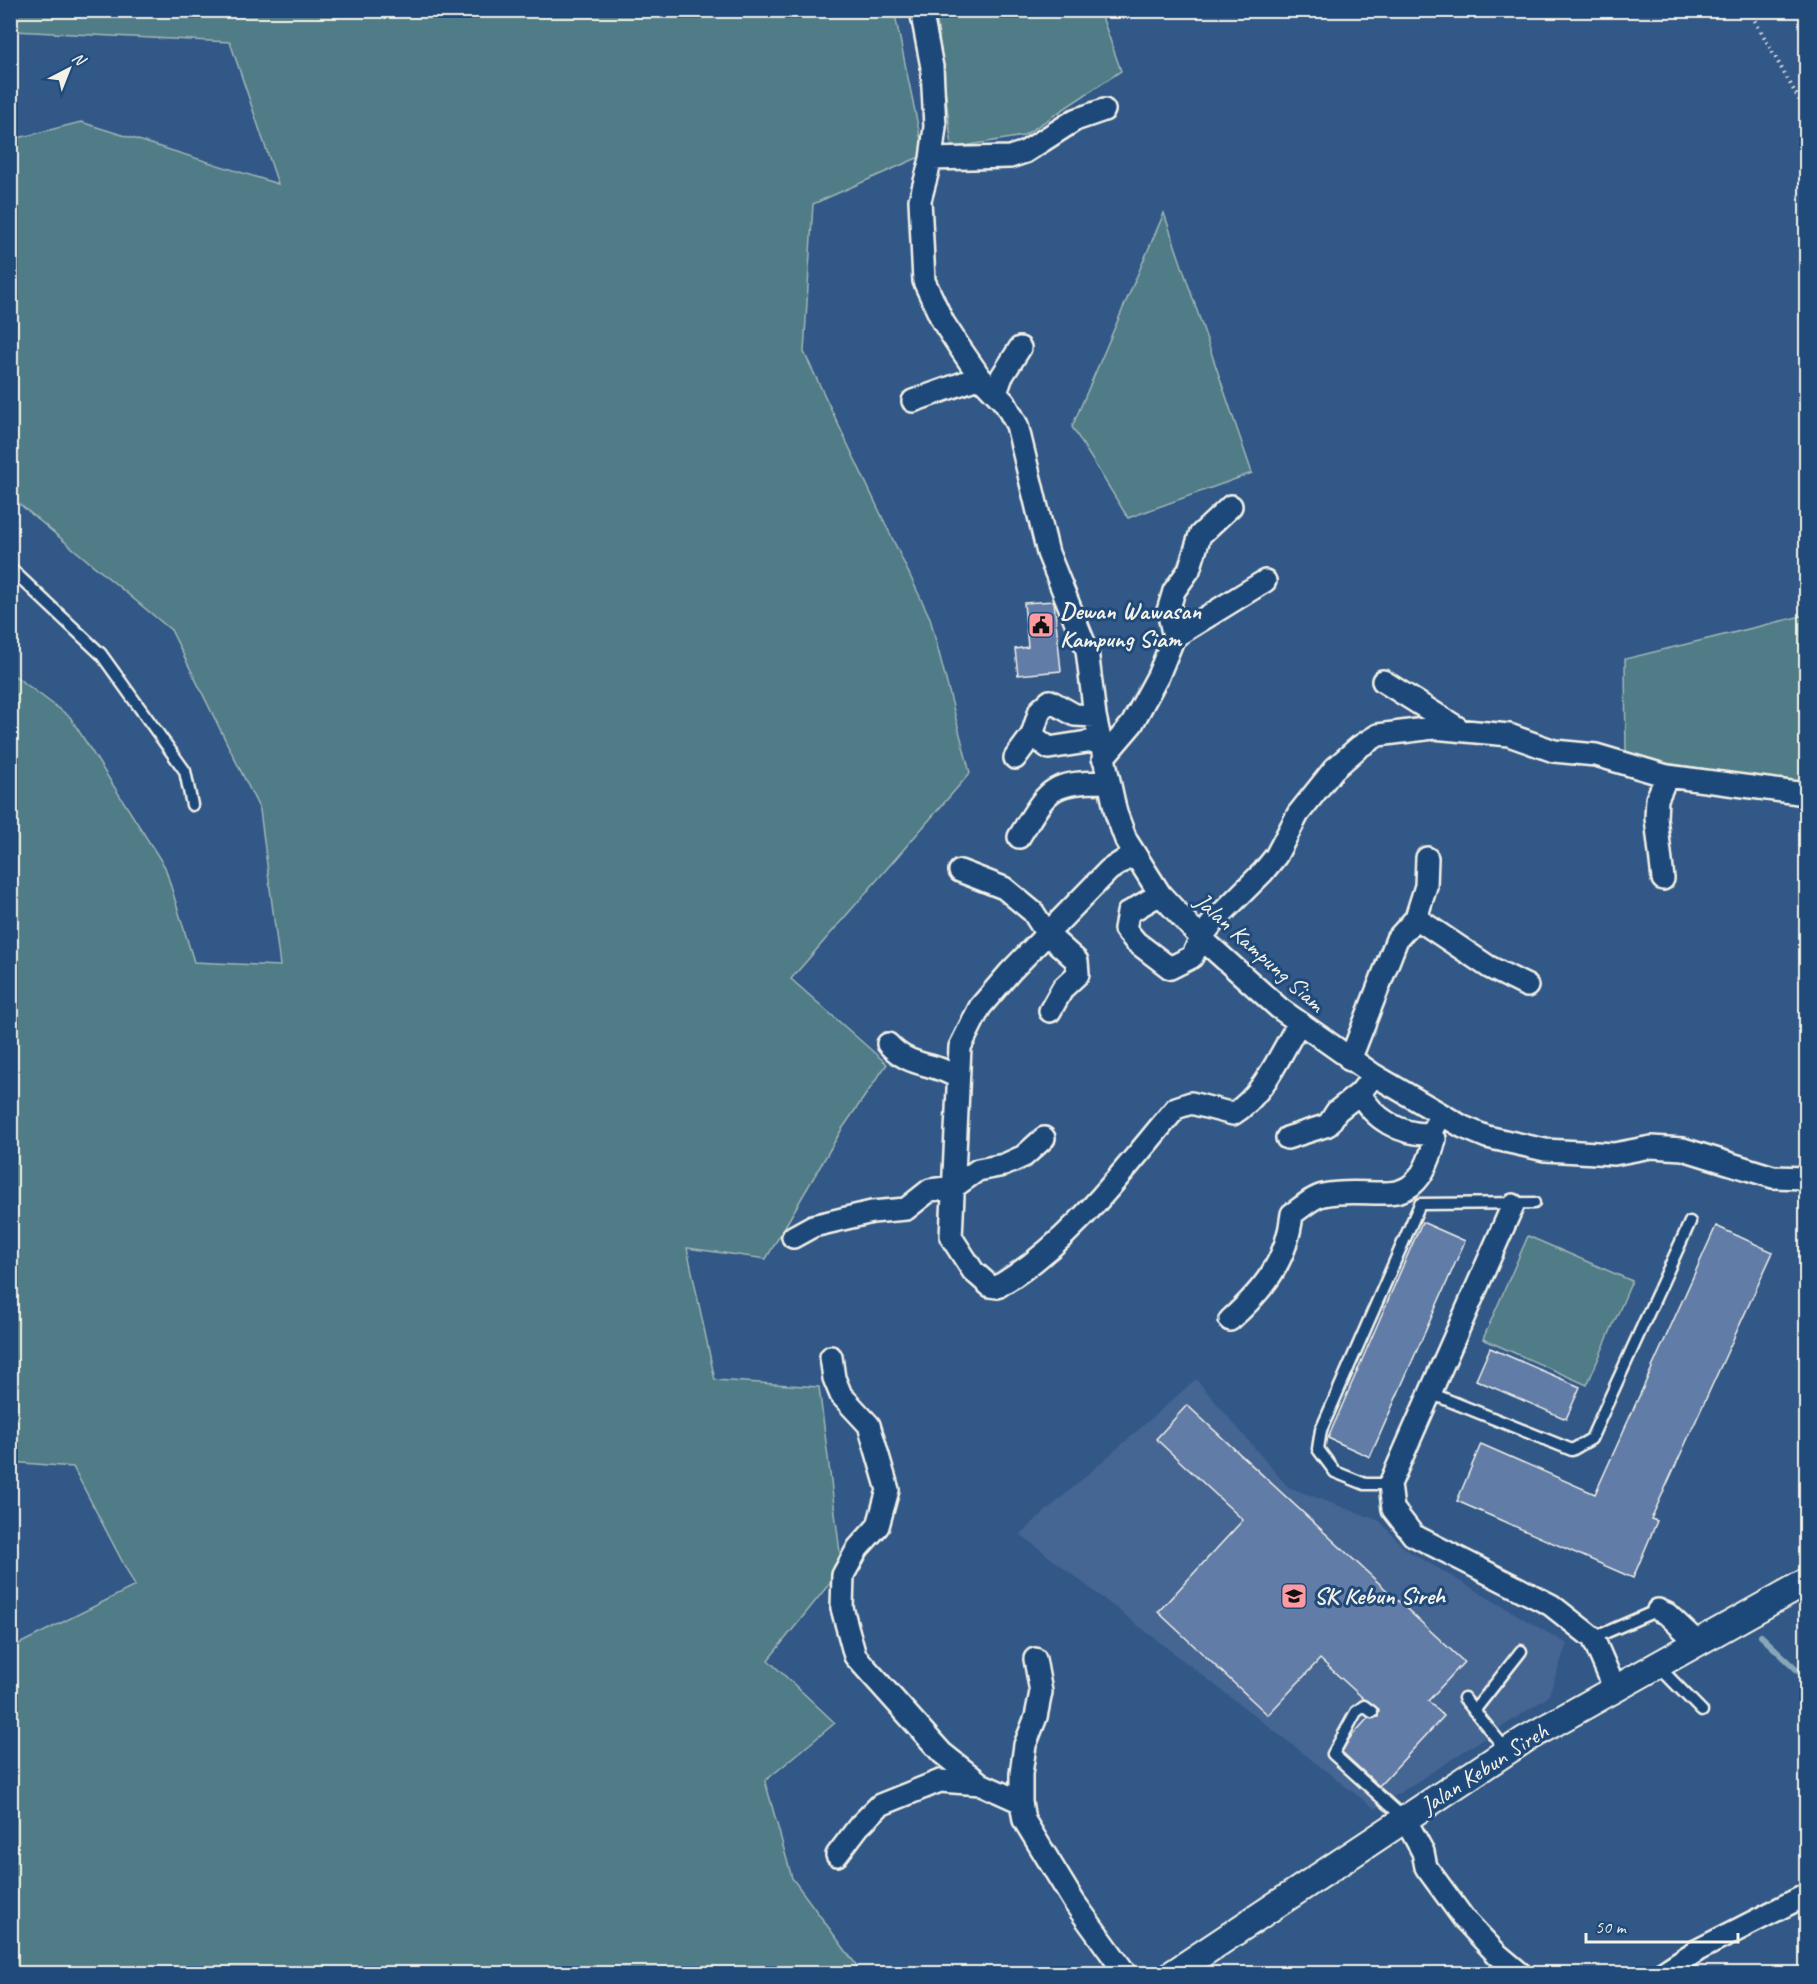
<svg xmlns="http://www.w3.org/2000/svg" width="1817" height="1984" viewBox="0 0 1817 1984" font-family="Caveat,sans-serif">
<rect width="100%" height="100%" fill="#325887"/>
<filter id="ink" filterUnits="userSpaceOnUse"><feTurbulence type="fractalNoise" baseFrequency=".0167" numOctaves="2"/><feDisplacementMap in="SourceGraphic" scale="12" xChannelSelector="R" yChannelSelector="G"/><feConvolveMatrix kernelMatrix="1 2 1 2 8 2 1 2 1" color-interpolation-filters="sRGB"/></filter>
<g filter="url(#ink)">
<path fill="#446593" d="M1196,1379L1288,1487L1380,1521L1405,1549L1567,1644L1548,1697L1375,1809L1020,1534Z"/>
<path fill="#4f7c86" stroke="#a2b6b7" stroke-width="1.5" d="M880,10L895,15L924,155L813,204L804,352L930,618L970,773L791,979L887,1064L842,1129L766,1259L687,1248L715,1380L819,1387L842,1568L768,1660L835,1723L765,1781L792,1878L857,1966L850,1973H11V1648L135,1586L73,1467L11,1462V673L70,717L165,867L194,962L280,966L260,810L171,630L11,497L10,140L81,122L278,184L230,42L14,31L11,11Z
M956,11H1100L1121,71L1023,136L952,148L937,20Z
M1164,213L1252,473L1128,518L1072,427Z
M1806,615V784L1626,757L1625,659Z
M1528,1236L1632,1281L1587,1385L1483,1339Z"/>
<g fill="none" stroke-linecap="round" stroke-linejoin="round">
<path stroke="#87a7ba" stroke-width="6" d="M1761,1636L1806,1678"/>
</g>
<path fill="#607ba7" stroke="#f4f1e8" stroke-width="1.5" d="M1054,601L1061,671L1018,675L1015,649L1028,647L1024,603Z
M1422,1222L1465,1241L1370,1457L1328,1438Z
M1716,1226L1773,1252L1651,1519L1657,1521L1633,1578L1457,1501L1481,1444L1595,1494Z
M1490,1348L1580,1387L1566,1419L1476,1380Z
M1187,1405L1464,1662L1428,1701L1444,1716L1379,1786L1342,1752L1350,1738L1368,1718L1378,1717L1379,1709L1364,1699L1320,1659L1268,1715L1158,1612L1243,1520L1156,1439Z"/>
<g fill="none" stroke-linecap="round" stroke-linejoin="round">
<defs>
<path id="service" d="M10,568L101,654L185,771L192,805
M1430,1393L1572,1450L1591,1439L1690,1222
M1390,1484H1365L1335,1472L1318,1449L1321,1430L1420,1204L1534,1203
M1593,1638L1658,1610
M1658,1666L1702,1711
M1464,1698L1507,1751
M1474,1711L1521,1651
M1372,1712L1364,1706L1356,1712L1333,1754L1405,1819"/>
<path id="minor" d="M921,10L932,67L935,127L931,159L920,200L924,281L943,322L958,345L980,377L1005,403L1017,425L1048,553L1087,650L1095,716L1116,813L1126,840L1160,894L1201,938L1279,1008L1374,1075L1463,1127L1487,1137L1545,1150L1614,1154L1651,1147L1683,1149L1773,1177L1806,1178
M931,159L1010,157L1025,152L1075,120L1104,110
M996,393L1002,376L1020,348
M913,401L980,377
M1174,637L1265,581
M1383,681L1458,728
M1032,735L1049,748L1100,740
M1015,758L1032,735L1040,710L1050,701L1075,715L1095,716
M1103,758L1132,724L1158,676L1174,637L1168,611L1174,591L1189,570L1200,535L1231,506
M1019,837C1049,789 1048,782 1107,782
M1134,854L1109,870L1010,972L980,1007L960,1047L951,1237L973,1271L990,1286L997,1287C1071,1243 1121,1173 1176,1108L1191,1103L1233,1114C1264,1095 1280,1054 1299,1023
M960,871L1004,888L1033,912L1047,934L1077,961L1078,974L1063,988L1050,1011
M1663,879L1656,818L1657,799L1667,776
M1160,894L1128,913L1125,929L1136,942L1170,968L1192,957L1201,938L1214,921L1263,872L1276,856L1298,814L1334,769L1359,747L1378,735L1433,728L1509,735L1554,751L1596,755L1667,776L1806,794
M1416,918L1489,967L1527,986
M888,1044C911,1069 933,1061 958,1078
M1350,1060L1397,939L1416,918L1426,886L1427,858
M1360,1093C1373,1119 1401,1135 1430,1134L1436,1124
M1287,1138L1328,1125L1337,1111L1360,1093L1374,1075
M1513,1205L1390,1484L1393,1509L1413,1535L1551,1605L1593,1638L1615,1689
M793,1237L813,1226L872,1212L906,1209L930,1190L954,1187L978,1170L1004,1165L1024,1156L1044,1138
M1230,1320C1264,1289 1287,1261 1292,1214C1301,1208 1313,1197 1323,1195C1378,1183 1416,1219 1435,1139L1430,1134
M831,1357L834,1378L841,1395L869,1425L888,1490L878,1526L858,1548L843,1575L842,1608L855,1656L942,1753L981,1784
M1658,1610L1667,1614L1698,1643
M1035,1659L1041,1692L1036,1717L1025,1745L1021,1774V1802L1024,1820L1074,1902L1126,1974
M1405,1819L1423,1852L1426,1867L1464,1919L1496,1953L1521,1974
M837,1855L859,1826L880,1805L940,1781L981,1784L1021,1802
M1661,1974L1698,1950L1806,1895"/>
<path id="tertiary" d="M1172,1974L1524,1740L1806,1582"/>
</defs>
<use href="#service" stroke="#f4f1e8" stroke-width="15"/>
<use href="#minor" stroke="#f4f1e8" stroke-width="26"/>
<use href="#tertiary" stroke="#f4f1e8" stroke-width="30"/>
<path stroke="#f4f1e8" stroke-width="4" stroke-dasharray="1.5 4.5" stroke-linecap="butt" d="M1749,10L1806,112"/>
<use href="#service" stroke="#1f4a7a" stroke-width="10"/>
<use href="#minor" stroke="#1f4a7a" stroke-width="21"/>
<use href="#tertiary" stroke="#1f4a7a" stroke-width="26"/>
</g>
</g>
<defs>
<symbol id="civic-square" viewBox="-11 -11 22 22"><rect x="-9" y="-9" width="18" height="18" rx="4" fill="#ff9aa2" stroke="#1f4a7a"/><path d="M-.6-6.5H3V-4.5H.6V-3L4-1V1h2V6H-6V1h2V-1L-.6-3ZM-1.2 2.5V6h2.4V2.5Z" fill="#111"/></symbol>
<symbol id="school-square" viewBox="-11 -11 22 22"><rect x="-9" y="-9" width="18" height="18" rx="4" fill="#ff9aa2" stroke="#1f4a7a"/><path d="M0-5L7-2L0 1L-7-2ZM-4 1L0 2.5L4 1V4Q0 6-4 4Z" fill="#111"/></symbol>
</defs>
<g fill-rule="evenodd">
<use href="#civic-square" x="1026" y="610" width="30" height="30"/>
<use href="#school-square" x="1279" y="1581" width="30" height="30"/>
</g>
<g text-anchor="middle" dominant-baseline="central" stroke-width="6" stroke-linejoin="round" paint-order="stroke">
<g font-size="24" font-weight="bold" fill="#f4f1e8" stroke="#1f4a7a" text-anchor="start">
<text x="1060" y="611">Dewan Wawasan<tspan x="1060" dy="28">Kampung Siam</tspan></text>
<text x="1314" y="1596">SK Kebun Sireh</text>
</g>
<g font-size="24" fill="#f4f1e8" stroke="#1f4a7a">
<text transform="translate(1260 952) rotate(42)">Jalan Kampung Siam</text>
<text transform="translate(1484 1768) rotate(-33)">Jalan Kebun Sireh</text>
</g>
</g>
<rect width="1817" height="1984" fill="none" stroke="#1f4a7a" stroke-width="36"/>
<rect x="18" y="18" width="1781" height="1948" fill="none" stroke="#f4f1e8" stroke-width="2" filter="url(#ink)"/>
<g transform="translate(69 69) rotate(42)" stroke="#1f4a7a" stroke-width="4.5" paint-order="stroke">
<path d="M0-4.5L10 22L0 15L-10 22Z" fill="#f4f1e8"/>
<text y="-9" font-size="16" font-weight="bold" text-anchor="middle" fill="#f4f1e8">N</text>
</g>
<path d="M1586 1933v9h152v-9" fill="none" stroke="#f4f1e8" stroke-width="3"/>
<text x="1595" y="1933" font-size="18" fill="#f4f1e8" stroke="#1f4a7a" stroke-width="4.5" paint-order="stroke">50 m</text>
</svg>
